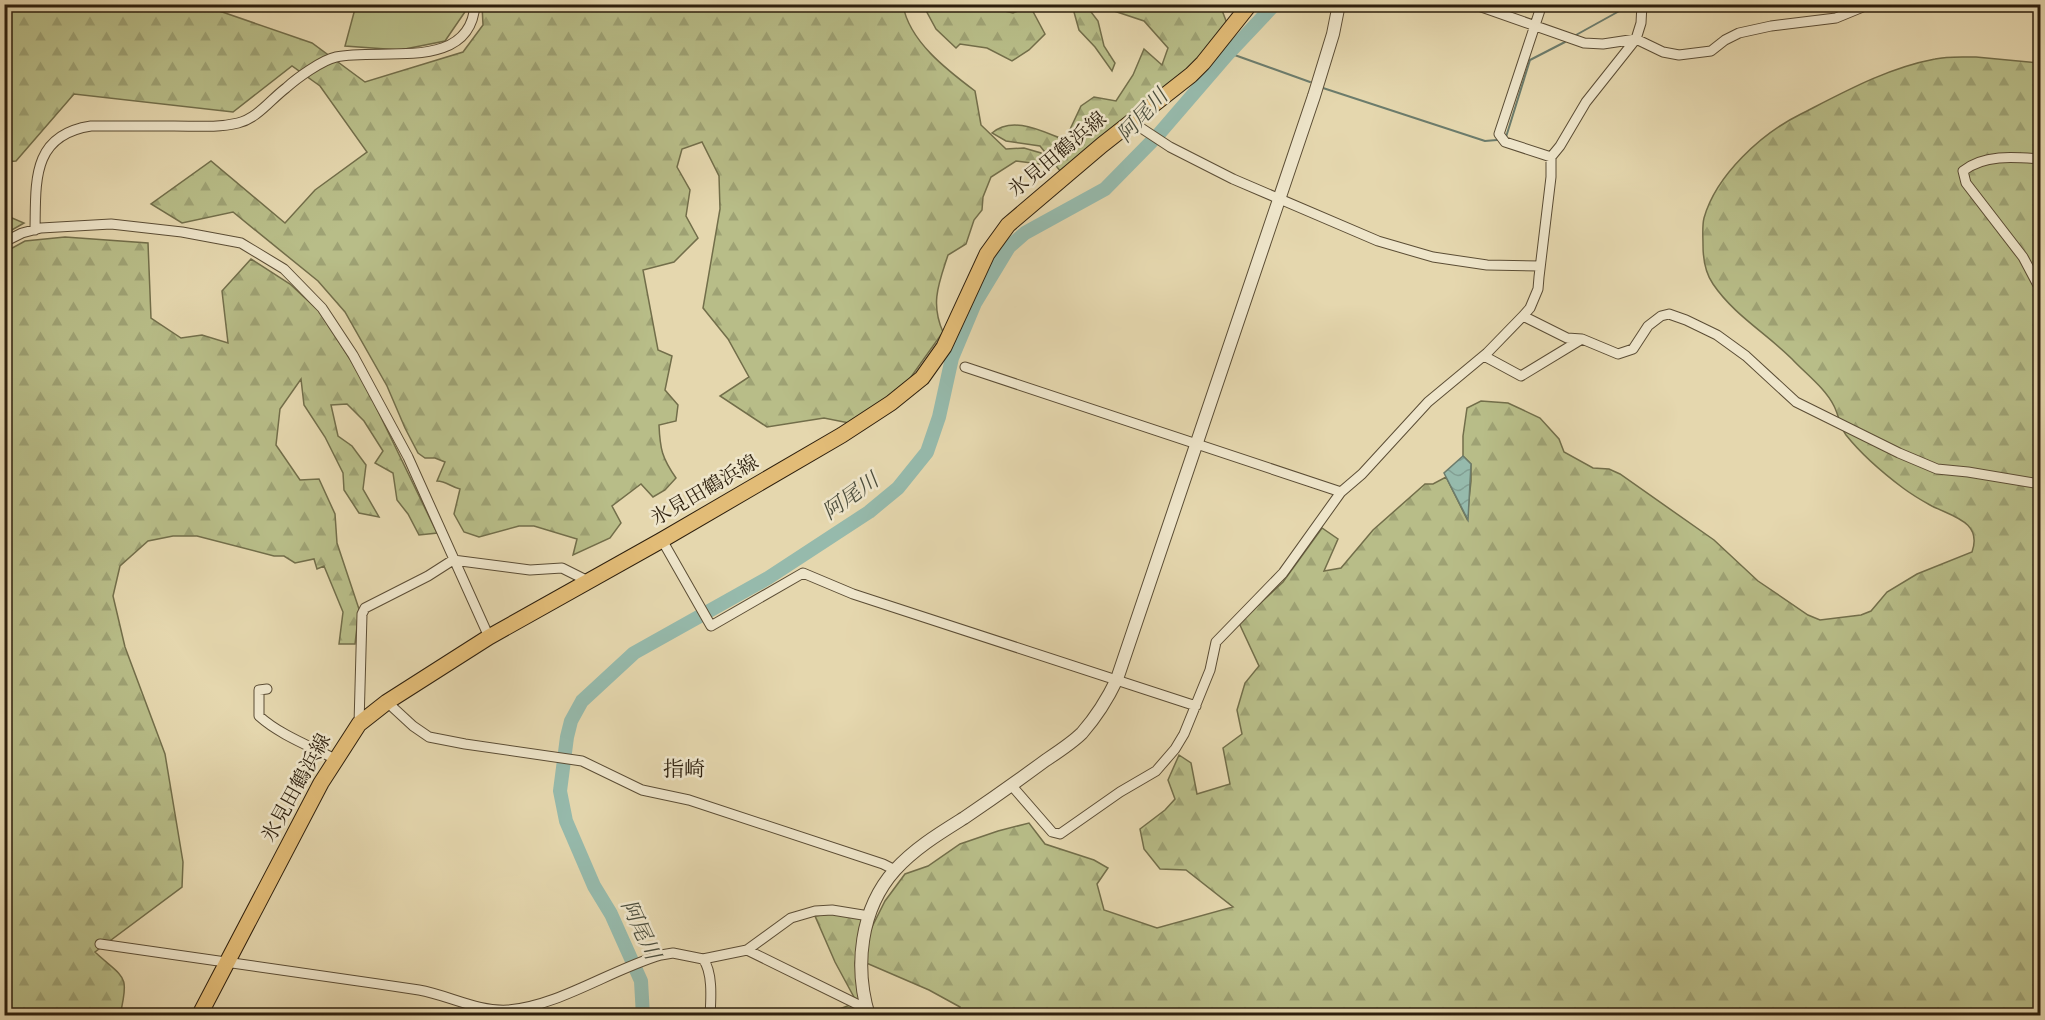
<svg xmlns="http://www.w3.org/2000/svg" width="2045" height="1020" viewBox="0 0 2045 1020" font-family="'Libre Bodoni','Noto Serif JP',serif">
<defs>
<pattern id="forest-firs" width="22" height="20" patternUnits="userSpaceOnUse" patternTransform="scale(1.5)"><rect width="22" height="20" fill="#b8bd88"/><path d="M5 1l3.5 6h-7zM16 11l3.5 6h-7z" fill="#9ea274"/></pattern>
<pattern id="water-waves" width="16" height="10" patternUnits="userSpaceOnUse" patternTransform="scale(1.5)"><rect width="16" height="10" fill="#96baac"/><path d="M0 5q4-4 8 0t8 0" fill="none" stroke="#829f93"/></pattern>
</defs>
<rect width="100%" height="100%" fill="#e5d7ae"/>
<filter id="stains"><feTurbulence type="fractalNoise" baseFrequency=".00333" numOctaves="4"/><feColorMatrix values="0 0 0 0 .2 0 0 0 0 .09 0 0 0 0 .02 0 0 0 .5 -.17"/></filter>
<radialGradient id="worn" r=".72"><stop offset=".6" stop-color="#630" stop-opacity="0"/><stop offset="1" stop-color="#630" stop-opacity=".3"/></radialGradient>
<path fill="#b8bd88" stroke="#726e4a" stroke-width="1.5" d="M356,5H469V6L445,41L400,50L345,46Z"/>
<path fill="url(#forest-firs)" stroke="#726e4a" stroke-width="1.5" d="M4,5H202L312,43L365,82L463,52L483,25L482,5H903C909,41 947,70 975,91L981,125L1006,149L1024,148L1041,153L1048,165L1016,161L991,177L983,197L982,210L974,220L966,244L948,255C939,283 930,303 943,332L906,384L854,424L824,418L767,427L720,396L749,377L728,339L703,308L720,209L719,176L702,142L682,149L677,167L690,190L686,216L698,238L674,262L643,270L658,350L672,356L665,390L678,405L676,421L659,425C660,449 662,458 676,478L665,490L653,497L641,484L612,506L621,523L610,538L573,555L577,539L534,526H519L479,537L464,532L454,514L460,489C451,487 446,481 437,481L445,462L435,458H425L418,453L405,428L387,386L345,312L318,281L233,212L182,223L151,204L211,161L285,223L315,190L367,152L320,86L292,66L233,112L74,94L16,161L5,162Z
M923,5H987L988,7L1013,13L1030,6L1045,34L1029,50L1012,61L987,48L960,44L956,48L936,29Z
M1072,5H1088V8L1098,21L1104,46L1115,63L1112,71L1095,47L1079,30Z
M1096,5H1220L1228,26L1198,60L1061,172L1040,146L1006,141L992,133C1013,115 1043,132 1065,140L1081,106L1094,97L1116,101L1133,75L1144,49L1162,65L1168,48L1144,21Z
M1976,57L2040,63V1015L958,1016L960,1007L929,990L864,962L868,935L885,901L905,874L928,866L960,844L998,831L1029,823L1045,844L1094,860L1108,868L1097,884L1104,910L1157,928L1233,907L1186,870L1160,869L1144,849L1140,829L1165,810L1175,799L1168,780L1179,755L1191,763L1197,794L1230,784L1223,748L1242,734L1237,710L1245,683L1259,666L1239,623L1283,582L1322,528L1338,539L1324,571L1341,568L1373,530L1425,484H1433L1446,477L1467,519L1471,481V464L1463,456V436L1467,408L1481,401L1508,403L1540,418L1559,439L1564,452L1593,468L1609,469L1620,474L1714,540L1758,581L1808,615L1820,620L1861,615L1871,611L1887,592L1917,574L1972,552C1983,521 1950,516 1930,505C1921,500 1911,494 1903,488C1883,473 1862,455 1846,435C1840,427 1839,416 1834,406C1825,388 1806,374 1792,359C1766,333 1734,315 1713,284C1706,274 1703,258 1703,245C1703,236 1702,226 1704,218C1716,175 1762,133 1801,114C1844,92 1887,68 1935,59C1948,56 1962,57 1976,57Z
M5,215L24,223L5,234Z
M65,237L148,243L151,318L181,338L202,335L228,343L222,291L251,259L290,284L320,312L362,378L437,533L419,535L408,514L397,500L393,473L375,463L383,451L364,421L347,404L331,405L338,436L352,446L366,465L363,489L379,517L359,513L344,490L343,473L325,437L304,405L301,379L280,409L276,445L300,480L319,479L335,514L337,543L359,609L355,644H339L343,612L324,566L317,569L314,559L295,563L284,556H274L197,536H173L148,541L120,566L113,596L125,647L165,754L183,862L182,887L95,952C124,979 130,973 120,1015L5,1016V252L25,241Z
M836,913L857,917L864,921L855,963L860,1001L855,999L835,962L815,916Z
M850,1005L862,1010L863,1016H835L839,1009Z"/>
<path fill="url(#water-waves)" stroke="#6c7c6c" stroke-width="1.5" d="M1463,456L1471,464L1468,520L1444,473Z"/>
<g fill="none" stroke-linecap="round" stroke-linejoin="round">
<path stroke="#6c7c6c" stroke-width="2" d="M1576,35L1632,4
M1229,53L1310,82
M1323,88L1485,141L1497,140
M1506,137L1530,60L1565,42"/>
<path stroke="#96baac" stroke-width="14" d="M643,1016L641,981L611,914L594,886L566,821L560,791L567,737L571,721L582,701L634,653L768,578L869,512L898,488L927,452L939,417L952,358L975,303L1009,247L1025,233L1105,189L1158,135L1227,55L1275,4"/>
<defs>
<path id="minor" d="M1473,4L1584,43L1603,44L1636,39L1663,52L1679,55L1711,51L1725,40L1739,33L1771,26L1836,18L1870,4
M1542,4L1499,134L1505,142L1551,157
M1132,122L1170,147L1233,179L1378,241L1433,257L1487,265L1540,266
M2040,159C2015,157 1984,154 1963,171L1966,183L2023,257L2040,289
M35,230C36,182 31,135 91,126C119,126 147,126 174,126C196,126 217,128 238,123C258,118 270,100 286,88C297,78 322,60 336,57C380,47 471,73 475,4
M4,242L22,233L41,228L111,224L182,232L241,243L284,269L322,308L353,355L408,457L489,637
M1523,316L1567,338L1582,339L1618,354L1633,349L1648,326L1661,316L1669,314L1686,320L1717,335L1746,356L1796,402L1899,453L1937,469L1968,472L2040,484
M1484,356L1521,376L1582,339
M2040,356V371
M965,367L1341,492
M662,540L711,626L803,573L853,594L1196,706
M267,689L259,690V716C280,735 310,746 335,759
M387,702L413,726L429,737L465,744L582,761L642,790L689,800L883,864L895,870
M359,724L362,614L365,608L428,576L453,560L530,570L562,568L590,582
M1012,786L1052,832L1060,834L1120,792L1156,771L1175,749L1184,734L1210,670L1216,642L1283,573L1341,492L1362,474L1428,402L1487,353L1523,316L1530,308L1538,289L1539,277L1551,177V157L1560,146L1586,102L1636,39L1641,23L1642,4
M100,944C207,959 313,974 419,990C448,995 478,1012 508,1010C559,1006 612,969 661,955L673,953L703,959L747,950L791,918L815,911L832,910L869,916
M747,950L867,1009
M703,959C713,972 711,999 710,1016"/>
<path id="tertiary" d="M869,1016C854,967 860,909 895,870C915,848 940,833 964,818C992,799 1019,780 1046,760C1058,752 1072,743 1082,733C1096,717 1108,698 1117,679L1314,96L1333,34L1339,4"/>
<path id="primary" d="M199,1016L321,783L359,724L387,702L489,637L662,540L842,435L891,403L922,378L944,347L987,254L1008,225L1102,145L1191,75L1203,63L1250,4"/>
</defs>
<use href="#minor" stroke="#5b4d35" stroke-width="11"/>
<use href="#tertiary" stroke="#5b4d35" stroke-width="14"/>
<use href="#primary" stroke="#2d1f0d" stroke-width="17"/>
<use href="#minor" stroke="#eee5ca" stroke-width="9"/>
<use href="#tertiary" stroke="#eee5ca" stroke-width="12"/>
<use href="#primary" stroke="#e2bc77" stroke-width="15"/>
</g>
<g text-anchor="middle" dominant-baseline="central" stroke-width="5" stroke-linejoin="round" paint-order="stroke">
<g font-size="20" fill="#2d1f0d" stroke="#eee5ca">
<text transform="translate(1058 155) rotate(-40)">氷見田鶴浜線</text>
<text transform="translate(705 491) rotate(-30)">氷見田鶴浜線</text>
<text transform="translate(297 788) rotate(-61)">氷見田鶴浜線</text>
</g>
<g font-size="21" font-style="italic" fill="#4c4e3d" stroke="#eee5ca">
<text transform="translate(1143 116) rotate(-47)">阿尾川</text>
<text transform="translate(851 497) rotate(-36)">阿尾川</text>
<text transform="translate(640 930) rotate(65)">阿尾川</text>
</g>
<g font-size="21" fill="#2d1f0d" stroke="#eee5ca">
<text x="684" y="770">指崎</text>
</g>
</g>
<rect width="2045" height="1020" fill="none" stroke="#e5d7ae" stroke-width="24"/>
<rect x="6" y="6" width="2033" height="1008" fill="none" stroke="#2d1f0d" stroke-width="3"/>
<rect x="12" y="12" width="2021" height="996" fill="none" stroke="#2d1f0d" stroke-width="1.5"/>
<rect width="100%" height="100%" filter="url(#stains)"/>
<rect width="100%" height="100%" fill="url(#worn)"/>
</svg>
